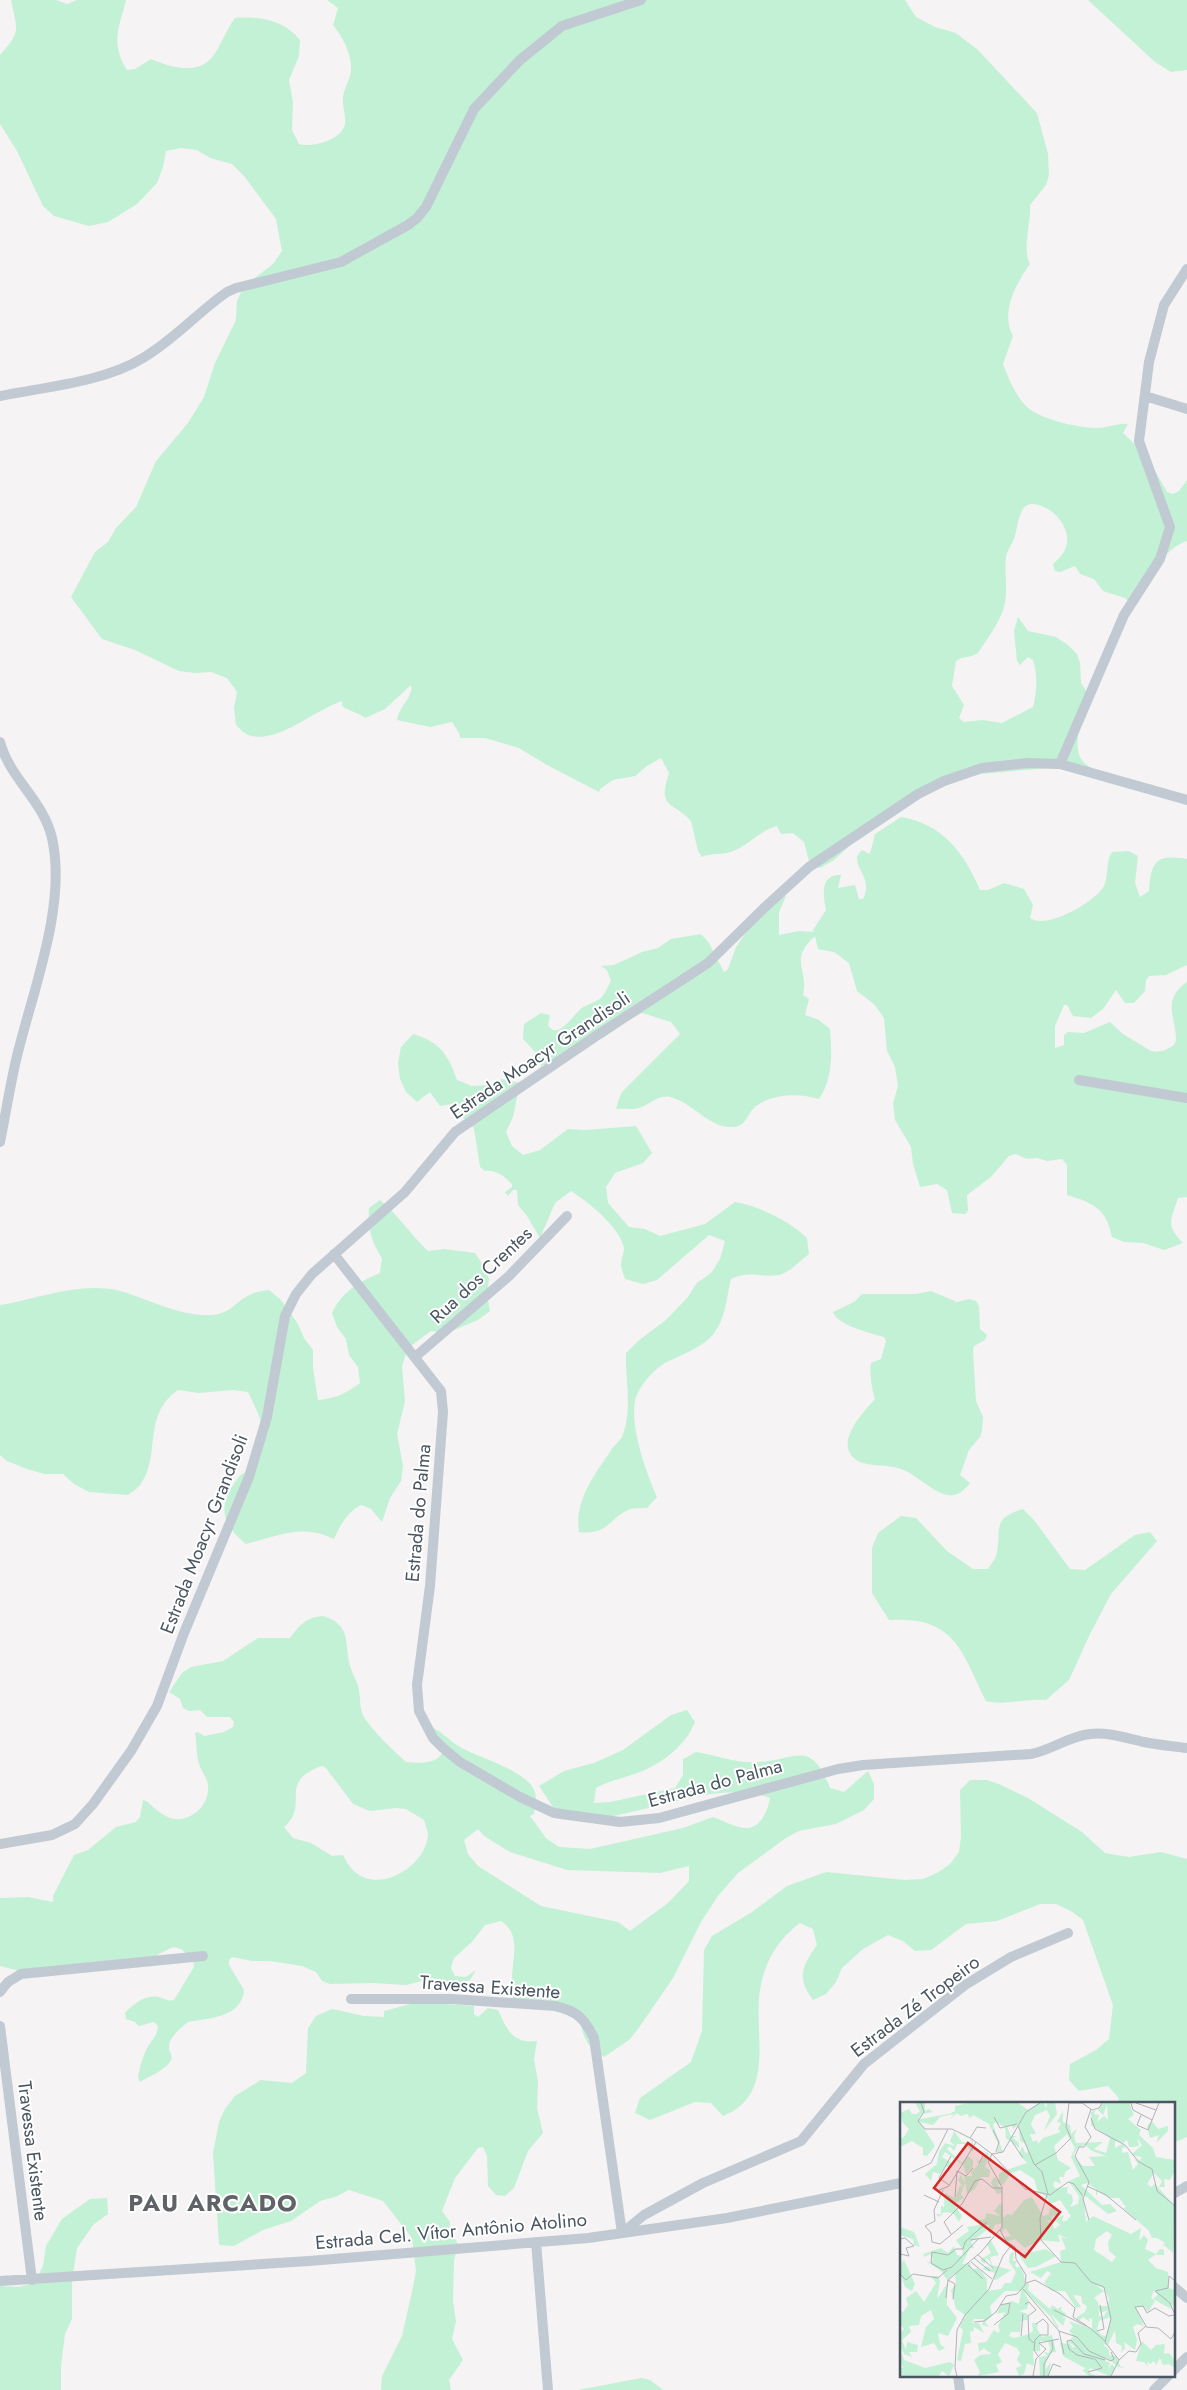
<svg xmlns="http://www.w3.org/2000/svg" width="1187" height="2390" viewBox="0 0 1187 2390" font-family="Jost,sans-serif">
<rect width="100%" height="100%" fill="#f5f3f3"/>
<path fill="#c3f1d5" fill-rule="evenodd" d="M11,0H56L67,4L77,0H126C119,29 110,42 127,70L135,69L151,59C170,67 198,76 213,56C222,44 226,30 235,18C260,16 284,20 300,40L299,56L289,80L293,102L292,130L299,144C312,148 342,140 345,124C346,115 342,106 343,97C344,88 350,80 351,71C352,53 343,38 333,25L338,8L327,0H905L916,17L935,27L956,33L978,50L1037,113L1048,154L1049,175L1046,185L1030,205C1031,223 1022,249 1030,264C1016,283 1000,313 1013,336L1003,364C1009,379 1015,396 1028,408C1043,420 1078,428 1098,428C1108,428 1118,423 1128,424L1123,433L1146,455L1167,492L1173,494L1179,491L1187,480V541C1163,548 1144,585 1132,605L1125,598L1103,591L1094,579L1080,574L1075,566L1060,572L1055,571L1053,564C1064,554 1071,545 1065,529C1062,521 1055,513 1048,509C1020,494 1020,515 1015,536C1013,543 1007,550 1006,557C1004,575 1009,594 1003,610C998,625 986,640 978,653C971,658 962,656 956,661L952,686L964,705L959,718L964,722L983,720L1002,723L1033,707C1037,691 1038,676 1033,660L1028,657L1020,665L1017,661L1014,631L1018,617L1028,631L1056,637L1068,645L1077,654L1080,663L1081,683L1089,695C1084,715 1067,751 1087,765C1095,771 1106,775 1115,779L1071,770L1050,768L967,775L890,809L834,860L820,868L810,865L804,842L793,833L781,834L777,826C760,830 749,845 733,851C722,856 712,852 702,857L698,851L691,821C673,801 657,810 669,773L661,758L647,766L635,776L613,780L600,789L599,792L547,765L519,748L485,738H460L459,733L452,722L430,727L397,720C398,707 414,697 411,685L385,709L365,718C358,712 350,712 342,706V701C314,710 277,745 248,735C244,733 239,728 236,725L234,708L237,692L227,678L211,672L195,673L179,671L135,650L102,639L71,597L95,552L108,542L116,528L136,507L156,461L188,423L204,397L215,363L236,320L237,301L244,286L273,264L282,251L276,219L244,176L232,164L210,158L197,150L181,148L166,151L163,167L157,183L137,204L108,222L89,226L54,216L43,206L17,151L0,124V55C22,31 17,30 11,0Z
M1088,0H1187V70L1171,72L1155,62Z
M901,817C942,823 965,854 980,890H988L1004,883L1024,889L1033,905L1030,918C1047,930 1095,902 1104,886C1109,875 1105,863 1112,852L1129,851L1138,856L1135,883L1140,897L1149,891C1151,861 1156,854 1187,859V965L1166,975L1149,976L1146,980L1145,991L1134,1003H1125L1116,990L1103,1009L1091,1018L1073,1016L1067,1005H1064L1055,1026V1048L1064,1045V1035L1068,1032L1084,1033L1110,1022L1123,1034L1151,1051C1159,1053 1176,1049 1176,1039C1176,1017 1161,1000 1187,982V1197L1178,1198C1171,1220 1165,1225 1183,1243L1164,1250L1143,1243L1124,1242L1112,1237C1106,1208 1093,1203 1067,1195V1165L1062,1159L1047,1161L1037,1158L1027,1159L1016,1154L1009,1156L991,1177L967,1195L968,1211L965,1214L952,1213L947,1190L937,1184L920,1187L913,1164L911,1147L895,1120L893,1103L898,1086L895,1067L887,1051L884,1018L874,1004L857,991L849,963L834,952L818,949L815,936C788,961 809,968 803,995L809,999L805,1015L819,1020L830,1029C832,1054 833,1078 819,1099C800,1093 773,1093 756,1106C747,1113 747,1127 732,1127C709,1128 692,1102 670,1097C658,1094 650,1105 639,1108C632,1110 623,1108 616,1109L621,1093L680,1034L671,1022L642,1013L628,1020L603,1038L587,1042L556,1061L541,1066L536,1053L523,1039L524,1024L541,1013L550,1015L548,1025C558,1042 574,1013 583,1007C589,1004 596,1002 601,998C605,994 608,986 611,981L607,970L601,966L614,965L642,952L658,948L671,939L701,934L709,943L724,972L728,969L736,947L749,928L783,896H786L779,912V935L799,931L814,932L813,930L826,910C823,895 820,874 841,875L838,888L855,885L859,899H863C873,879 856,872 857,856L862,850L870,854L875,834Z
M413,1034C440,1042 448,1054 457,1080L472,1086L489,1085L502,1079L520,1083L513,1117L506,1132L512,1146L523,1155L540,1150L568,1129L586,1130L636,1126L652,1153L643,1163L615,1173L606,1187L608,1203L629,1227L645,1229L660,1236L705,1224L735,1202C757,1205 791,1222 807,1238L809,1254C801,1260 789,1273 779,1275C760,1278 750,1270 731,1279C727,1295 726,1313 718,1327C707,1347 684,1353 665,1363C653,1370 638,1387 635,1401C630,1428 646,1472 657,1497L647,1508C642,1508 636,1508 631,1509C610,1516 609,1536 579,1532C574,1502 594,1475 610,1452C613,1446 619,1442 622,1437C633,1410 625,1381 626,1353L638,1341L666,1320L688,1297L696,1284L712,1272L720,1259L725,1241L709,1235L657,1280L643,1284L625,1279C624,1275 621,1269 621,1264C621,1259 624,1253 624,1248C620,1227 588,1202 571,1191L555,1203L540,1238L527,1216L518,1205L517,1190H513L508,1196L505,1192L512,1187V1184C504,1176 496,1169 485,1171L480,1167L474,1129L471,1124L459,1115L458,1103L440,1106L430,1092L417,1102L406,1092L400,1079L398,1063L401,1047Z
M380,1200C398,1215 411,1235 428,1251L444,1249L475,1253L483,1265L489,1279L487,1295L490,1311L478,1320L447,1333L431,1331L408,1348L402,1366L405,1401L397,1434L403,1466L401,1481L390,1498L382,1522L371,1509L362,1505C349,1509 339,1527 334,1539C302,1523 278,1536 246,1544C221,1524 217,1506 238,1478C241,1473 250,1472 253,1466C257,1461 262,1444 263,1437C264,1422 254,1405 248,1392L233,1390L199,1393L178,1390C141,1416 162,1456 140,1485C137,1489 132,1492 128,1495L89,1492L74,1484L63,1474H44L27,1469L7,1461L0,1455V1305C38,1299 81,1281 120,1291C149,1299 180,1317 211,1315C232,1314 237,1299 254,1293C259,1291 265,1291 269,1290L281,1300L298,1324L304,1338L313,1350V1368L318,1400C334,1399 347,1393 360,1383L358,1367L349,1355L346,1339L337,1327L332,1313C342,1292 358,1282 380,1273L382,1258C371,1242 368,1228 369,1208Z
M931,1291L957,1302L969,1299L976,1301L979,1306L980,1329L987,1335L985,1340L974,1346L973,1351L976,1401L983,1417L982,1430L980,1437L969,1450L960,1475L970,1483C965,1490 957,1497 948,1495C929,1492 915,1470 893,1467C879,1464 856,1468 849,1451C842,1435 864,1411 875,1399C872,1391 869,1370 871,1363L881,1359L886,1341L884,1337C871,1333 838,1326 833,1312L854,1302L862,1294H916Z
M1023,1509L1034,1520L1070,1569L1085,1570L1135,1535L1150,1532L1157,1541L1111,1594L1090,1634L1069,1680L1046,1700C1025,1698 1006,1706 986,1701C961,1650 955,1616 889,1620L872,1593V1548L878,1533L901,1516L916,1518L947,1551L973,1569H988C990,1565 995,1560 996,1556C1003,1531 989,1519 1023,1509Z
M324,1616C352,1626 344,1642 350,1666C352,1673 359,1685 359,1691C361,1700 359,1708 364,1717C375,1734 391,1748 406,1762C418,1763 435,1765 442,1753L431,1727C442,1731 449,1741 460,1747C479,1758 522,1769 533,1788C538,1795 535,1807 534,1814L530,1816L546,1838L559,1847L590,1849L683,1828L713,1817C722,1820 730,1825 739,1827C758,1833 768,1813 770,1798C750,1790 730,1792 709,1794L601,1819L555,1810L539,1786L564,1771L594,1763L623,1750L671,1715L687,1710L695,1722C686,1745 663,1763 640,1772C625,1778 610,1780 596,1788L594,1803L610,1802L675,1788L683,1775V1759L696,1752C717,1755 737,1764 758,1762C798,1760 810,1738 830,1788L844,1792L868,1771L874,1784V1799L864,1810L836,1824L799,1831L786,1838L738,1873L718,1896L701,1922L673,1978L638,2029L629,2040L604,2057C584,2046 583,2033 577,2012L513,2000C513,1992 512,1984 512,1976C513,1956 521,1934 501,1921L485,1925L472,1942L454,1958L451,1968L455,1976L466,1977L476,1970L470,1980C455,1985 446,1988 434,1978L406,1985L373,1983L330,1984L322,1981L316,1972L302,1966L270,1961H252L232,1957L229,1960V1965L244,1990C242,2018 208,2018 188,2022C181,2028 169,2037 169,2047C169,2053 174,2056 170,2062C163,2071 150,2076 140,2082L138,2077C140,2067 143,2054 149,2045C154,2037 157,2036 158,2026L154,2022L139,2026L135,2022L126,2019L125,2013C132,2005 146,1994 158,1997C165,1998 167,2002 174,2000L194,1967L193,1959L181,1949L173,1947L149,1959L27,1973L0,1966V1898L28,1897L53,1902V1896L74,1855L88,1850L116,1827L136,1822L140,1817L143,1800L146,1801C155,1808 164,1818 175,1819C194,1821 210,1803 208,1785C207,1777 201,1771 199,1764C196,1754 197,1743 195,1733L198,1732L204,1736L224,1732L233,1727L234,1722L230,1717H207L200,1710L189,1711L183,1708L180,1699L169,1692L182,1673L191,1667L223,1661L258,1638H290C300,1625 306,1617 324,1616ZM322,1766L326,1768L353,1804L370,1811L396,1808L406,1809L424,1820C425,1824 428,1831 428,1835C426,1866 379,1895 354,1871C349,1867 346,1860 343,1855L332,1856L311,1843L293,1838L284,1827C311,1805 276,1782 322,1766ZM478,1829L484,1836L510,1852L567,1870L660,1873L689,1866V1881L668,1903L630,1931L618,1922L541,1906L478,1866L468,1854L464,1840Z
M970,1780H987L1001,1785L1028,1798L1082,1832L1105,1853L1129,1857L1161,1852L1187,1859V2137L1173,2143V2104H1119L1118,2097L1108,2086L1079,2091L1069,2080L1070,2064L1096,2050L1109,2039L1113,2005L1083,1920L1071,1911L1056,1904H1040L997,1921L966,1924L931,1950L915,1951L903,1941L888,1935L863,1949L842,1968L836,1982L826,1994L813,2000C796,1977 802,1967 817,1945L813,1929L800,1923C778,1939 764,1963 760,1990C753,2034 777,2095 723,2116L711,2103L695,2102L650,2120L635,2113L640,2098L691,2062L702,2031L704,1950L712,1936L752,1912L787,1886L826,1872L905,1880L923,1879L937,1873L950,1864L959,1852L961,1837L960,1790Z
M418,2002L474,2006V2014L478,2017L488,2008L498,2010C507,2029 512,2044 537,2041L534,2059L538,2082L537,2108L543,2133L528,2151L514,2188L505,2196L496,2195L488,2186L487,2156L483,2147L478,2148L455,2178L442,2211L450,2222L449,2234L456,2240L458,2245L454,2260L453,2301L456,2321L452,2339L463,2360L449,2380L451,2390H381L382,2376L402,2336L413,2287L416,2271L412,2238L383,2201L349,2190L335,2197L320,2201L291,2221L263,2230L234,2246L219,2245L213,2153L219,2122L225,2109L235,2096L261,2080L292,2083L306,2073L308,2028L316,2016L332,2009L364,2016L384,2017V2011Z
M107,2198L108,2214L94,2224L77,2248L72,2280V2319L65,2334L61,2366V2390H0V2286L19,2287L34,2283L43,2266L46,2246L62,2219L90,2199Z
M641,2378L650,2380L663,2390H578Z"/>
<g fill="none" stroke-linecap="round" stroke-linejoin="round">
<path stroke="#c1cad2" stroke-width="10" d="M0,396C45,387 104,382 143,358C174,340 198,312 227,292L236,288L341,262L408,225L417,218L426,207L474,109L520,60L562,26L641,0
M1145,396L1187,409
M0,742C10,779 43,800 52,838C67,905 33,990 17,1056C10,1085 6,1113 0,1142
M1060,764L1124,615L1160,559L1170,527L1139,441L1149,362L1164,305L1187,269
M1079,1080L1187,1098
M334,1254L441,1391L443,1412L430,1586L417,1685L419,1711L433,1738L443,1748L460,1762L520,1797L554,1813L620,1822L659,1818L838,1769L863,1765L1031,1754C1052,1750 1069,1736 1090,1734C1109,1732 1126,1738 1144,1742C1158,1745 1173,1746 1187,1748
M415,1357L509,1276L567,1216
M0,1844L52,1835L75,1824L93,1804L131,1751L157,1706L184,1633L249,1477L267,1417L285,1316L296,1294L312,1274L405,1192L455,1132L596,1036L708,963L764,908L809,867L918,794L944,781L982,768L1028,763L1060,764L1187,800
M0,1992L8,1982L21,1974L203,1956
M351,1999H451L555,2006C577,2011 584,2018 594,2038L622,2233
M0,2026L32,2280
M1173,2194L1187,2186
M622,2233L644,2215L703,2183L801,2141L864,2064L965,1985L1011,1957L1068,1933
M536,2242L548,2390
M0,2281L309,2261L588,2238L727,2218L901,2183
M1173,2286L1187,2298
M1173,2371L1187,2357
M958,2376L960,2390
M1154,2390L1168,2376"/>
</g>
<g text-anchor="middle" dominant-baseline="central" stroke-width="4" stroke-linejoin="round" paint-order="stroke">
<g font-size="19" fill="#4a5661" stroke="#fff">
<text transform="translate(540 1055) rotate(-34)">Estrada Moacyr Grandisoli</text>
<text transform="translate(481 1275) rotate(-43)">Rua dos Crentes</text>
<text transform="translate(418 1513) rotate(-85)">Estrada do Palma</text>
<text transform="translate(204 1534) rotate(-69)">Estrada Moacyr Grandisoli</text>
<text transform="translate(715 1783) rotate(-15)">Estrada do Palma</text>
<text transform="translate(490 1987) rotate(4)">Travessa Existente</text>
<text transform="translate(915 2006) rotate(-37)">Estrada Zé Tropeiro</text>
<text transform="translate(33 2151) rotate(83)">Travessa Existente</text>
<text transform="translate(451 2231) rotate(-5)">Estrada Cel. Vítor Antônio Atolino</text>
</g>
<g font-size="24" font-weight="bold" letter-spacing="1" fill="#5f6368" stroke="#fff">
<text x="213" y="2202">PAU ARCADO</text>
</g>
</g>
<g transform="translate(900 2102)">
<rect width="275" height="275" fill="#f5f3f3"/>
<path d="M15,1H25V9L29,7L33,10L22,12L18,16L20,17L49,12L55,9V4L68,1H118L128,8L139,1H144L146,7L147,1H155L157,12L144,29L150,14L147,8L135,13L131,22L136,32H130L133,40L137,38L138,42L143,36L161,30L158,27L161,21L157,20L163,9V20L170,23L171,32L177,27L174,34L176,41L203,40L194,47L206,51L210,36L191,23V10L196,8L194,12L199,13L197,20L204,14L208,18L207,3L203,13L198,8L203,1H229L234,13L228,17L241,28L239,33L253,46L256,55L274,58L275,56V79L274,70L270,78L264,77L265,85H259L262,79L254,71L247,82L251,85L255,82L275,104L273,151L264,143L261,145L265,141L257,136H252L249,129L223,106L226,105L219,96H209L198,89L196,95V87L187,81L181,83L202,103L210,102L217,109L208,112L183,92L186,120L193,114L231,132L241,126L239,139L244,133L248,138L245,147L256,152L260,147L264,148V153H255L248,158L256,166L268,170L269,186L275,188V205L271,202V207L253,197L258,193L254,188L251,196L255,199L248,210L244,205H236L244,224L237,222L233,225L237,238L235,248L224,240L225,246L221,251L222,244L216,241L215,228L208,243L203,242L209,248V253L216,254L220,264L225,266L218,265L206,255L205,259L210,261L208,267L212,262L215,266L210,274L190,266L188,270L196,274H189L183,269L185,266L163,254L160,241L170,242L173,246L175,244L168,240L174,234L169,229L173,225L169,219L192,227V217L189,216L190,220L183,215L177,220V215L185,210L187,204L182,201L181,194L173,193L181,205L176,206L165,189H152L144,181L151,171L147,169L141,176L130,170L161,160L160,149L166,147L161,135L168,137L158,132L160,140L140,138L125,146L115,137L107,140V146L104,135L111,134L105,126L103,129L107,131L100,129L103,121L95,123L91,131L88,130L89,123H86L88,127L71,140L74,146H70L62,162L70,161L72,168L77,166L81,169L87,177V189L101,187L105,181H111L116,170L109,160L110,152L114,150L113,159H117L115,163L117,166L120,164L124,172L125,182L129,181L128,188L150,207L152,203L158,207L162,204L161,208L166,212L162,217L166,215L163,224L150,211L158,224V227L150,214L123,188L129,199L127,207L119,209L128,212L127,218L121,219L120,230H111L109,234L114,236L129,232L133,229L132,221H138L137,227L142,235L152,233L156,250L151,251L146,260L145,268L151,260L148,274H140L139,255L147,254L144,250L149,251L150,245L148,239H140V249H133L134,264L127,261L124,272L119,274L116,266L122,264L117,258L120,251L117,246L105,241L98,252L102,260L96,263L99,270L78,274L80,270L74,258L80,253L92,252L84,246L79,250L78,241L86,240L94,228L98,231L100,229L98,224L105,210L97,212L100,204L112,199L119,202L121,189H105L90,204L92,214L85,220L89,225L82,223L84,217H74L72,221H79L84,231L74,225L73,230L70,229L71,241L65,242L61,259L57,258L63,228L60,225L65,213L56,207L51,188L56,182L55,171L47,178L41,169L26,159L31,161L33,157L30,152L25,155L23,152L41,146L48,151L54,144L57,153L62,154L63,148L56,138L69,129L67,125L79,123L78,118L85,117L86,111L100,114L94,109L100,101L102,105L103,100V116L107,112L112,113L124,98L132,95L143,114L149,112L150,106L157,107L160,111L157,115L153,113L151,119L145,118L153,123L154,127L160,123L155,118L158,116L164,113L162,119H166L171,114L160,98L150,102L146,94L138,90L134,77L120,68L111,71L103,83L97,82L103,90L97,92L91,81L94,75L99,79V72L103,69L127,61L119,52L122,44L126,52L128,49L126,42L120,39L119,22L113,27L112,23L107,25L111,34H117L113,36L119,41V46L106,36L105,25L95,20L93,23L103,50H97L99,44L89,22L73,13L70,16L67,12L61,14L57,11L50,17L54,12L40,15L33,23L20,20L35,44L27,54L23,53V46L12,39L0,45V35L3,36L9,27L3,21L0,11L9,7L12,12H17L20,9ZM167,32L175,46L171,55L180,74L169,79L179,94L178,102L170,105L173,99L172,93L167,91L168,85L155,86L153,82L155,79L161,82L159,75H164L165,70L171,66L158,58L154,44ZM237,36L242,43L231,53L242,55L239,59L234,56L238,62L233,68L228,50L222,51V46L226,45L222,42L215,46V39L223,41L227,38L229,45H233L239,44ZM185,43L192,49L206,54L189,55L195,64H183L173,53L178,45ZM207,129L212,133L208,140L209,149L216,155L212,160L194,148L196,137ZM196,183L204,186L209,197L208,204H198L200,211L208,208L203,215L199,214L198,200L194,196L204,189ZM211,215L206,234L201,233L197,228L199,219ZM252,19L258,27L268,24V29L256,41L259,33L250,36L247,24ZM54,29L62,40L72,41L70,37L73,38V50L64,42H57L54,49L50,44L47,47L62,61L68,54L73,58V65L66,72L63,63L45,50L42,55L52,61L51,66L45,64L40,72L33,70L31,79L25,72L37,62L39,50L45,41L55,44L50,39ZM84,49L89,52L85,65L90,68L89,75H81L75,87L67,92L64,74H72L71,70L78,63L76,55L79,61L86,52ZM61,73L65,81L61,92L64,96L54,102L62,114L59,120L53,111L44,110L39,115L36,112H41V104L44,105L45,91L55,96L60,83L63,85L58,78ZM0,125L14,130L20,145L14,143L13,137L0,133ZM90,137L99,153L90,155L92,163L111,168L96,178L93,177L95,171L82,167L87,164L92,167L90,159L86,156L85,162L80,158L91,151L87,143ZM146,147L156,154L136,165L128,166L119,153ZM4,158L15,182L12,189L5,185L0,170V162ZM31,174H38L40,179L37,197L47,182V203L57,216L48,234L38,231L40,242L45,246L39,249L34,241L21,245L26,225L34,217L31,208L21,214L19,223L9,224L11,230L2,238L6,248L7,240L18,243L17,250H9L12,255L4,252L0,244V231L4,227L0,222V208L3,210L8,203L6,196L16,189L24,200L36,181ZM242,239L251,248L256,243L265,242L264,252L269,251L275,259V266L269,262L263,263L260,256L256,263L254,259L250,262L247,259L248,265L244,260L236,259ZM2,251L4,258L25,266L50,260L54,263L49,274L42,269L39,274H0L1,265L4,266L0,261Z" fill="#c3f1d5" fill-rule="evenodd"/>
<path fill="none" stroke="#b1b4b9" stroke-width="1" d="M21,1L24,10L18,19L25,27H52L72,37L92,52L125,87L150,93L168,80L174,82L183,94M169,1H182L192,8L199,6L202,1M231,1L233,8L252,18M236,1L256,8M241,13L237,23L248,28L259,1M94,15L100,26L117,22M191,16L195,27L225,43L239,60L252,67L257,89L275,104M118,24L134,62L142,70L148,92M93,28L99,40L96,50M70,36L77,25L86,26M111,38L123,56M72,46L84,52L79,61M92,52L103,50L126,10L140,1M135,63L156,51L171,36L166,25L169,1M12,70L31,61L48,27M49,83L39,76L51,54M35,84L37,89L49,84L76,40M187,84L206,93L236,118M43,88L34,108L35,119L25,124L31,131L32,140L40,142L63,123M24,93L39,100M147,93L140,116L141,138L161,160L175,161L191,180L204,185L211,217L205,240L219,258M55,95L57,69L66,74L73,66M189,118L183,97L189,80L175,54L179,45H184L191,35L185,25L191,7M51,132L44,120L62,102L75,79L82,77L93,86H102M79,136L52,165L43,168L31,161L32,150L48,153L56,147H63L65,140L87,120M0,137L5,136L14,144L6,146L9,154L0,152M70,138L91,135M78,153L93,166M74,156L90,169M71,160L92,177M68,163L83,177M0,172L6,178L13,172L38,176L47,168M48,178L81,150L102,125V85L88,60L92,52M126,181L135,178L160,192L175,206L173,215L187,224M123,187L159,229L164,252M46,196L48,178L55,182L53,197M125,202L129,200L136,208L128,214L129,237L134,241M154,208L190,226L205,239M275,213L270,201L255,189L268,186L269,174L275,179M74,220L84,219L96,210L106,194L117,192L125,183L126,173L116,157L115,145L106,139L100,128M136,222L143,217L148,222V233H140L135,238L134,248L138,254M94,223L108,212L110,201L100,203M246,225L258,226L271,237L275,230M159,229L177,235L189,249L211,259L214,257L211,250M197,229L204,227L200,203M121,234L123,212M194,257L177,253L169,247L167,239L171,238L184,252L205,258M219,258L229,249L236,250L241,242L238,231L246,224L235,205L243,204L247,211L255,206L269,214L275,213M188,270L202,266L195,257M57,274L55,266L57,228L65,213L89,187L103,154L112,142M133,274L136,257L146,247L139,241L159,237M144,274V262L153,247L152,239M148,274L153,262L161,265M211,274L219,258"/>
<path fill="#d62828" fill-opacity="0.15" stroke="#d62828" stroke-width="2.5" d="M68,41L160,110L125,155L34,86Z"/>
<rect width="275" height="275" fill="none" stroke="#4a5661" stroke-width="2.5"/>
</g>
</svg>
